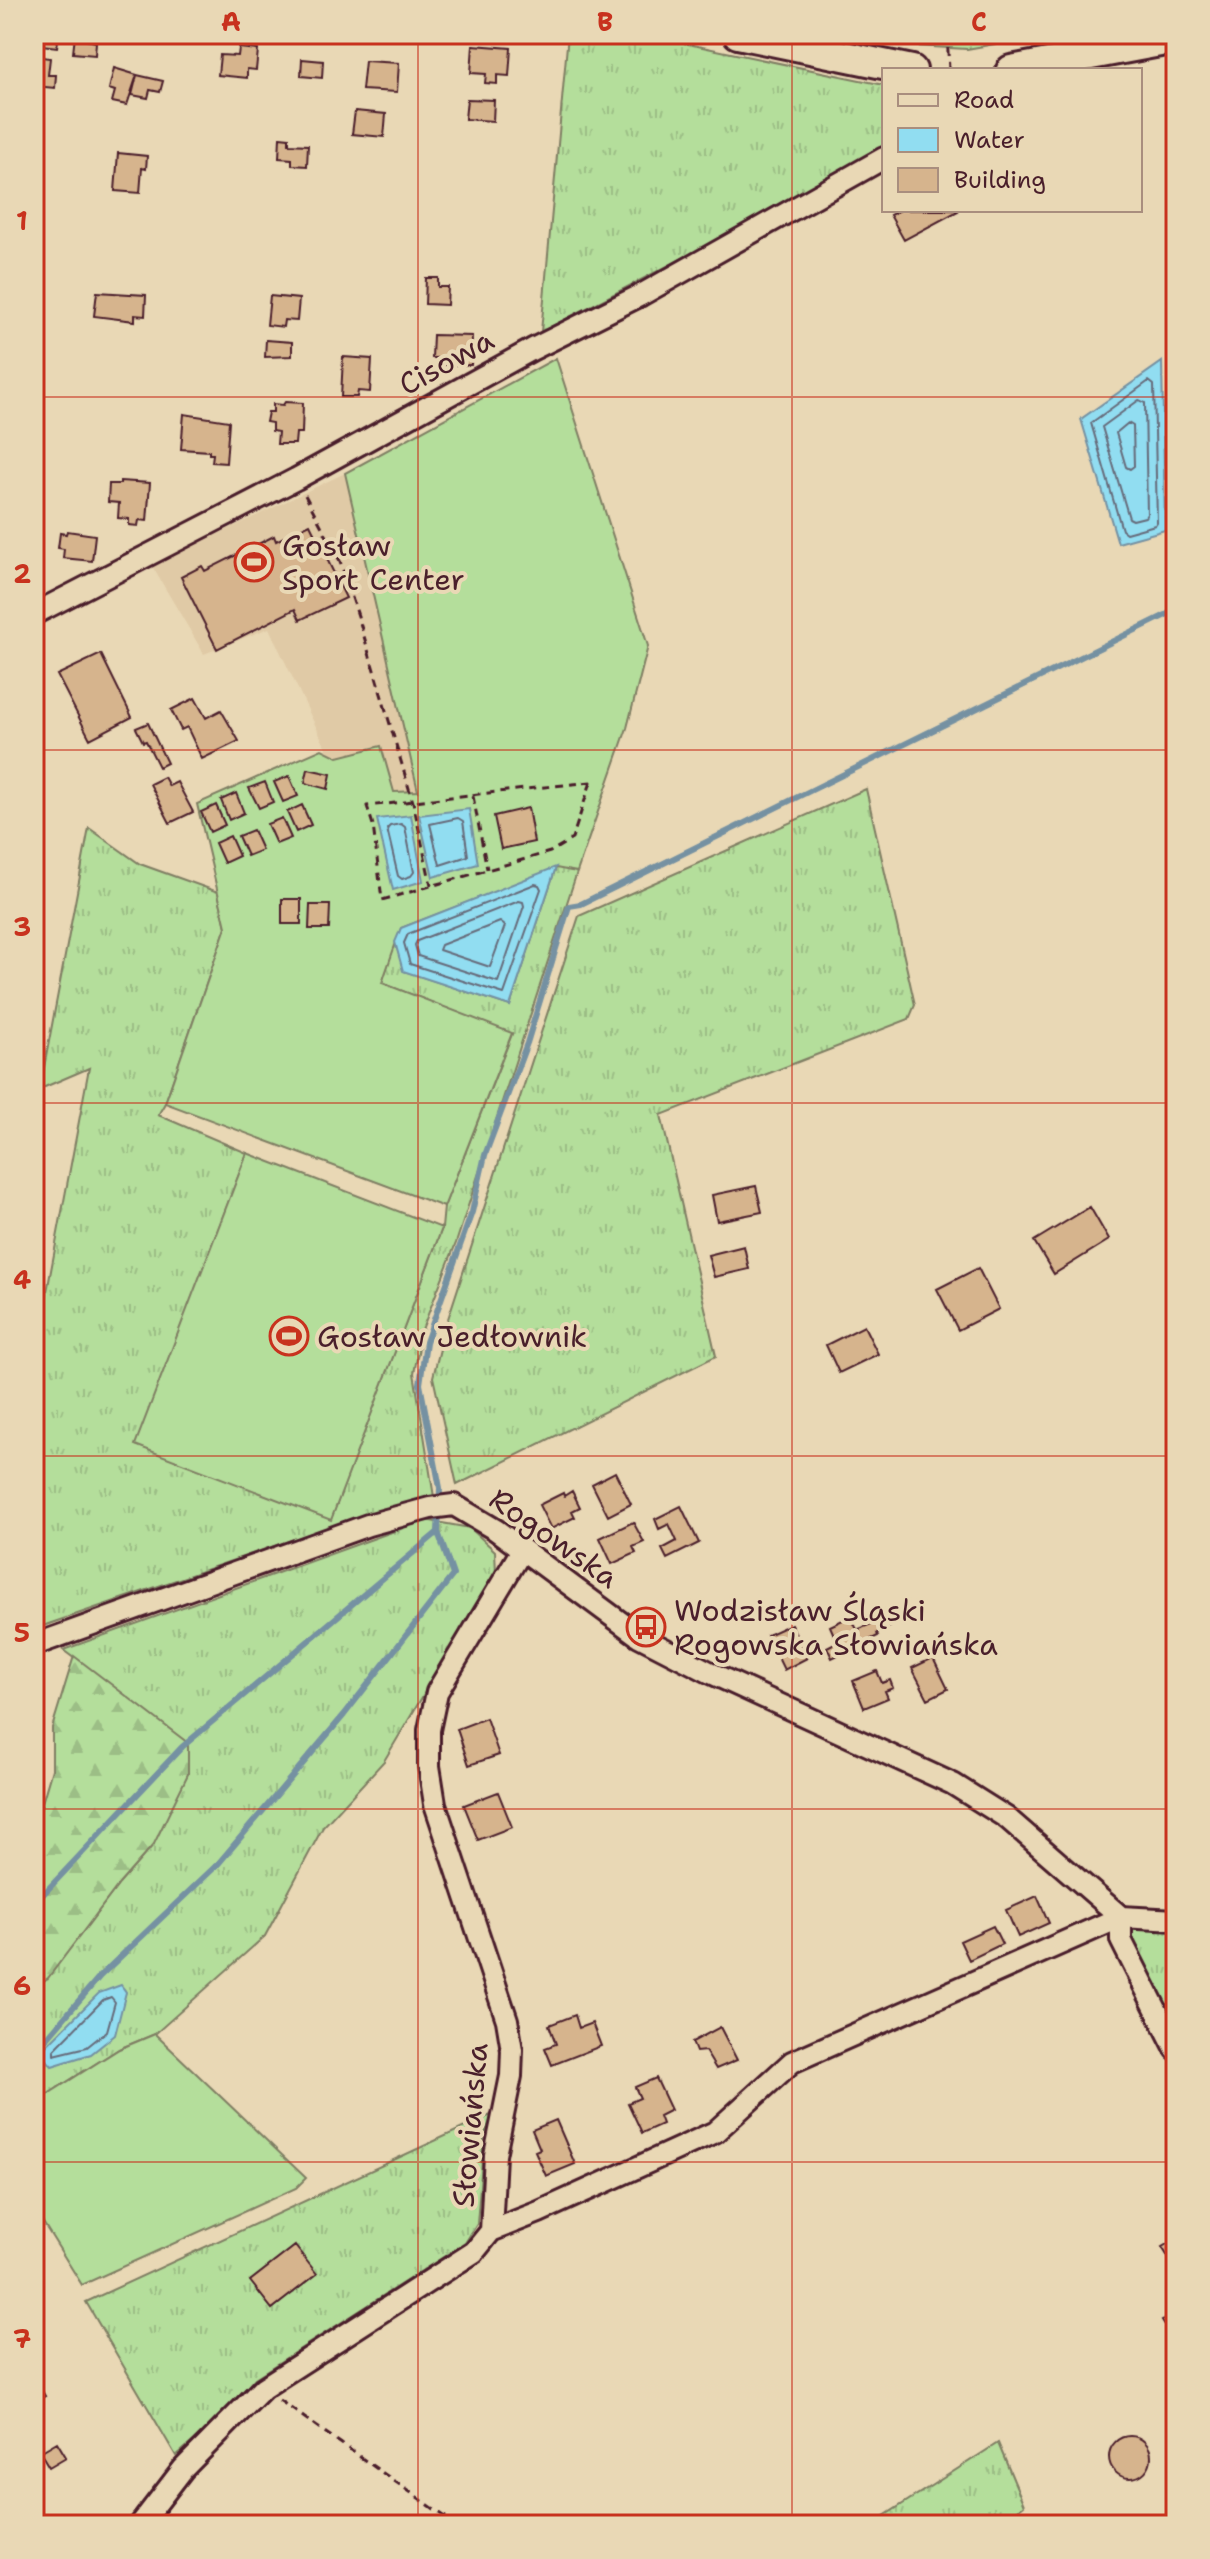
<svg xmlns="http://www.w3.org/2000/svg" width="1210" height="2559" viewBox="0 0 1210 2559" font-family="'Shantell Sans',sans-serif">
<defs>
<pattern id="grass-tufts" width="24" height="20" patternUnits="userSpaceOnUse" patternTransform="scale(2)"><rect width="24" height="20" fill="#b4de9b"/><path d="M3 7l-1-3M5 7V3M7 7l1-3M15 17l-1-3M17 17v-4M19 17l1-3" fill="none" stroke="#9cbe86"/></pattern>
<pattern id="forest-firs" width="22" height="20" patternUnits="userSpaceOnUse" patternTransform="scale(2)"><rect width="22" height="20" fill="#b4de9b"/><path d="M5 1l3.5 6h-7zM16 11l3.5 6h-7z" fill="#9cbe86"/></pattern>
</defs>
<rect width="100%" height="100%" fill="#e9d8b5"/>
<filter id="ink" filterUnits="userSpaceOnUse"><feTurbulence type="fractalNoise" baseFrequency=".0125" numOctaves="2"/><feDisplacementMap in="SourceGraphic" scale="16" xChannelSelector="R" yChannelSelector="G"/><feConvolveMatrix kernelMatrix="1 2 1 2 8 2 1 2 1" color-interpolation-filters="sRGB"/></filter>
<g filter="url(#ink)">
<path fill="#e0caa6" d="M345,473L420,791L394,793L381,746L338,757L327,750L269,628L204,654L152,566Z"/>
<path fill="url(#grass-tufts)" stroke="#7f7e63" stroke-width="2" d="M568,34H640L884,85V148L861,165L541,332Z
M851,34H1050L967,49L897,45Z
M866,789L915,1005L909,1019L661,1115L716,1356L457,1485L433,1377L446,1325L579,916Z
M89,828L140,864L218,892L226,927L165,1103L158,1115L247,1153L136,1445L331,1519L442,1228L444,1207L512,1034L382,983L395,942L404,971L510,1006L556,867L577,872L456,1243L423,1327L414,1373L434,1497L373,1512L34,1629V1361L89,1068L40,1089Z
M425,1520L470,1528L495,1551L496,1573L384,1761L323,1827L265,1936L155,2034L119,2049L34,2103V1987L48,1977L119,1884L154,1844L128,1698L63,1650Z
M1129,1927L1176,1930V2032L1130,1940Z
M493,2114L484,2136L477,2224L465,2243L255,2378L220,2418L176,2456L86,2302Z
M998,2443L1024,2505L1000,2525H870Z"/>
<path fill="url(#forest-firs)" stroke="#7f7e63" stroke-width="2" d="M74,1656L188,1743V1774L154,1844L119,1884L48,1978L34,1987V1830L52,1769V1728Z"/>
<path fill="#b4de9b" stroke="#7f7e63" stroke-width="2" d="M556,358L648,646L627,728L577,872L556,868L401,928L382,983L512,1033L444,1207L165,1103L226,927L197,804L322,749L338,757L381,746L394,792L418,791L345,473Z
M247,1153L442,1228L331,1520L135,1445Z
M155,2034L306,2178L296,2188L82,2285L34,2208V2103L119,2049Z"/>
<path fill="#91ddf1" stroke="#7591a2" stroke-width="2" d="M1162,362L1165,530L1118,543L1081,419Z
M469,809L478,864L433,877L419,815Z
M411,815L423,881L393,890L377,819Z
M556,867L510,1006L403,971L395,942L401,928Z
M121,1985L126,1992L115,2035L91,2054L52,2066L40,2052L99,1993Z"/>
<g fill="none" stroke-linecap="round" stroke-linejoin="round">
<path stroke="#666b7a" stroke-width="2" d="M1149,381L1154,385L1157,522L1155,525L1126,533L1122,530L1091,423Z
M1139,400L1145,403L1147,514L1145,517L1133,520L1129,518L1102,427Z
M1128,423L1133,426L1134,466L1130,469L1126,467L1116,433Z
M458,818L463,821L468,856L440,865L430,824Z
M401,824L405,827L414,872L411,876L402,879L398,876L387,829L390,826Z
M535,884L539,885L541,889L504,994L410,964L404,943L408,934Z
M519,901L523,902L524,906L498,982L418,956L415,945L417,941Z
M500,922L505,926L490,967L439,950L441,945Z
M111,1997L115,2002L107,2031L87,2047L54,2055V2050L103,2000Z"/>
<path stroke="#7591a2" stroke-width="6" d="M34,1904L182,1747L438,1532L440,1488L420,1384L426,1342L472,1212L485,1155L527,1043L569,906L581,904L1176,610
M34,2053L100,1976L218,1864L344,1715L453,1575L438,1532"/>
</g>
<path fill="#d6b48d" stroke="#4a1f2b" stroke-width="2" d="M34,34H59L57,47L34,44Z
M72,34H98L97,40L87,38L86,40L96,42L95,55L73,53L75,36Z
M473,45L511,48L509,76L497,75V84L485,83L486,74L471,73Z
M239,48L258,50L256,70L247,69V78L218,75L220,55L238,56Z
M42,57L50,58L48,75H56L55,88L34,86V73L40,74Z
M302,59L323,61L322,78L301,76Z
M365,61L399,63L397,92L362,90Z
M114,68L137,75L127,105L112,102L115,91L109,89Z
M137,75L163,81L160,92L150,90L148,98L132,95Z
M467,99L494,100L493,121L465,119Z
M355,111L386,114L384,137L352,134Z
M280,137L289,138V144L308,145L307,166L292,165V159L279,158Z
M118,153L147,156L146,169L142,168L140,193L115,191Z
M900,210H957L958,211L904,240L890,215Z
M426,278H438V287H448L447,305L425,304Z
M97,292L146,295L145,316L135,315V321L94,316Z
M270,296L299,299L297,321L284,320L283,327L267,325Z
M433,335L472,336L471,365H441V358H432Z
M266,340L292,342V356L265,357Z
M343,357L372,359L370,392L358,391L357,397H341Z
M285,402L303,403L302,433H296L295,444H277L278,432L272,431V423L266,422L268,412H273V404L283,405Z
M184,414L229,421L226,463L212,462L213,454H209V451L181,449Z
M120,481L150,483L147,521L139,520L138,526L129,525V519L118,518L119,503L108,502L109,484H120Z
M310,524L346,598L300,620L295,609L217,649L181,577L202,566L205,571L274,536L276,541Z
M67,531L95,535L92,561L63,558L64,549L58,548L60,533L66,534Z
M101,654L132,717L90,739L57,675Z
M195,698L206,718L221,710L239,741L202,759L187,727L181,730L171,710Z
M148,723L167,763L159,767L146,741L143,742L136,728Z
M308,769L331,774L328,789L305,783Z
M289,776L298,796L283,802L274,782Z
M164,777L169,786L177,782L193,812L170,823L150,784Z
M265,782L273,802L259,808L249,788Z
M236,793L244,813L229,820L221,800Z
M216,805L225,825L210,832L201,812Z
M302,805L311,825L296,832L287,812Z
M528,808L534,842L501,849L494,816Z
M282,818L291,838L276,844L267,824Z
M253,830L262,850L247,856L238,836Z
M230,836L239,856L224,863L215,843Z
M282,899H301V924H282Z
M310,905H330L329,929H309Z
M756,1186L762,1212L717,1221L712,1195Z
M1090,1207L1109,1240L1054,1274L1034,1241Z
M744,1246L749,1269L714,1277L708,1255Z
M978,1268L999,1309L958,1330L937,1289Z
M34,1291L41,1292L36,1317H34Z
M864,1326L878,1354L839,1373L826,1345Z
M615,1472L631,1504L608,1516L592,1484Z
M572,1491L580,1507L572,1511L575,1517L551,1529L539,1505L563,1493L564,1496Z
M681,1506L699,1543L667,1559L662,1549L677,1541L669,1524L659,1529L655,1519Z
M633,1522L644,1542L633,1547L636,1553L612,1564L600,1538Z
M904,1610L907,1618L877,1633L878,1636L832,1658L827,1647L837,1642L830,1626L851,1616L857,1630Z
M791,1624L807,1658L784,1670L767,1635Z
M933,1658L948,1689L928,1699L912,1668Z
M877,1671L882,1683L890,1680L893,1688L885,1691L888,1698L864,1708L853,1681Z
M486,1718L499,1755L469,1765L457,1729Z
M498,1792L512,1827L478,1840L464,1805Z
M1037,1896L1049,1923L1018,1937L1006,1910Z
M993,1926L1002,1944L969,1960L960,1941Z
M575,2015L579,2028L592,2023L601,2046L552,2065L545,2048L556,2044L549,2025Z
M720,2027L737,2060L716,2069L705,2051L696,2052L692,2042Z
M656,2078L671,2110L659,2116L662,2124L642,2133L628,2103L640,2098L635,2087Z
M556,2120L575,2164L546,2176L535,2151L540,2149L532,2130Z
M1176,2239V2270L1162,2247Z
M295,2246L317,2274L272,2309L250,2281Z
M1176,2313V2331L1170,2334L1162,2321Z
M34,2377L45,2396L34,2402Z
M1109 2457a21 21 0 1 1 42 0a21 21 0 1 1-42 0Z
M57,2442L66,2457L49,2467L40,2452Z"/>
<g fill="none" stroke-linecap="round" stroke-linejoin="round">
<defs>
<path id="street" d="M34,614L296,479L533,349L641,295L884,158
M34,1645L368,1525L430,1508L454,1505L496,1530L639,1636L711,1673L953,1784L1007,1818L1121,1917V1940L1176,2049
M491,2231L539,2212L715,2132L792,2062L1121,1917L1176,1920
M140,2525L183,2469L263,2388L474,2252L491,2231L495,2155L511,2076L512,2050L507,2020L435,1804L429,1766V1730L437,1692L522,1550"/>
<path id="secondary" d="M738,34L912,70
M1011,70L1176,39"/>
</defs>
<use href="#street" stroke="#4a1f2b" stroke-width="26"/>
<use href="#secondary" stroke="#4a1f2b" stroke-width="34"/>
<path stroke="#4a1f2b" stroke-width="3" stroke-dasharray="8 6" stroke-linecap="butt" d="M947,34L949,70
M305,495L340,561L358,616L413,802L431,885
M591,782L572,839L550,852L382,900L373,825L367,806Z
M473,796L487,869
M279,2400L457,2525"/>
<use href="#street" stroke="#e9d8b5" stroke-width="20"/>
<use href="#secondary" stroke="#e9d8b5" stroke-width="28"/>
</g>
</g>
<path fill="none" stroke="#c8321e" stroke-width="2" stroke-opacity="0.55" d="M418,34V2525M792,34V2525M34,397H1176M34,750H1176M34,1103H1176M34,1456H1176M34,1809H1176M34,2162H1176"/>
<defs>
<symbol id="stadium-ring" viewBox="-11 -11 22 22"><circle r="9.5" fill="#e9d8b5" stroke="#c8321e" stroke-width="1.5"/><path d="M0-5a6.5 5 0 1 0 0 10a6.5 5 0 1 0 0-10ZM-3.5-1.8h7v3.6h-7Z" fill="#c8321e"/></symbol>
<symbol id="bus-ring" viewBox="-11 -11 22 22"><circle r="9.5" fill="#e9d8b5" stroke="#c8321e" stroke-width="1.5"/><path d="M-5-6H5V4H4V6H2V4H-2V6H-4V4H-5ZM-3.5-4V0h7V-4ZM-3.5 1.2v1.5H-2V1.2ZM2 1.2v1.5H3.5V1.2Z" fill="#c8321e"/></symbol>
</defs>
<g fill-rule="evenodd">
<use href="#stadium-ring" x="232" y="540" width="44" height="44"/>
<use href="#stadium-ring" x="267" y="1314" width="44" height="44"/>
<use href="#bus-ring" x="624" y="1605" width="44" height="44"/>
</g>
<g text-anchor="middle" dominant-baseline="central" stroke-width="8" stroke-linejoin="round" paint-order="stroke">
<g font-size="30" fill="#4a1f2b" stroke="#e9d8b5">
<text transform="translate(446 362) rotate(-29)">Cisowa</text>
<text transform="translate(554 1538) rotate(35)">Rogowska</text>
<text transform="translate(470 2125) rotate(-85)">Słowiańska</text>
</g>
<g font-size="30" fill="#4a1f2b" stroke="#e9d8b5" text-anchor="start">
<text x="282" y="545">Gosław<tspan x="282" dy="34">Sport Center</tspan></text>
<text x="317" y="1336">Gosław Jedłownik</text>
<text x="674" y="1610">Wodzisław Śląski<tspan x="674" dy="34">Rogowska Słowiańska</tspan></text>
</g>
</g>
<rect width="1210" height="2559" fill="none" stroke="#e9d8b5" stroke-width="88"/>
<rect x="882" y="68" width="260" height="144" fill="#e9d8b5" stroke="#a98e7e" stroke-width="2"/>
<rect x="898" y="94" width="40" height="12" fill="#e9d8b5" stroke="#a98e7e" stroke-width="2"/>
<text x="954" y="108" font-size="24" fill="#4a1f2b">Road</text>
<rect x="898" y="128" width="40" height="24" fill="#91ddf1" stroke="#a98e7e" stroke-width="2"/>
<text x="954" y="148" font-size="24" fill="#4a1f2b">Water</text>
<rect x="898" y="168" width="40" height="24" fill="#d6b48d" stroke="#a98e7e" stroke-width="2"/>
<text x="954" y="188" font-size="24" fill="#4a1f2b">Building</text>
<rect x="44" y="44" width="1122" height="2471" fill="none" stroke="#c8321e" stroke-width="3"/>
<g font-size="26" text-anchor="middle" font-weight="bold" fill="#c8321e">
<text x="231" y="31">A</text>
<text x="605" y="31">B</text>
<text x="979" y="31">C</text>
<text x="22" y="230">1</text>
<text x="22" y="583">2</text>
<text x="22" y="936">3</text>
<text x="22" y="1289">4</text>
<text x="22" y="1642">5</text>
<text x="22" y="1995">6</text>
<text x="22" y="2348">7</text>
</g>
</svg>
